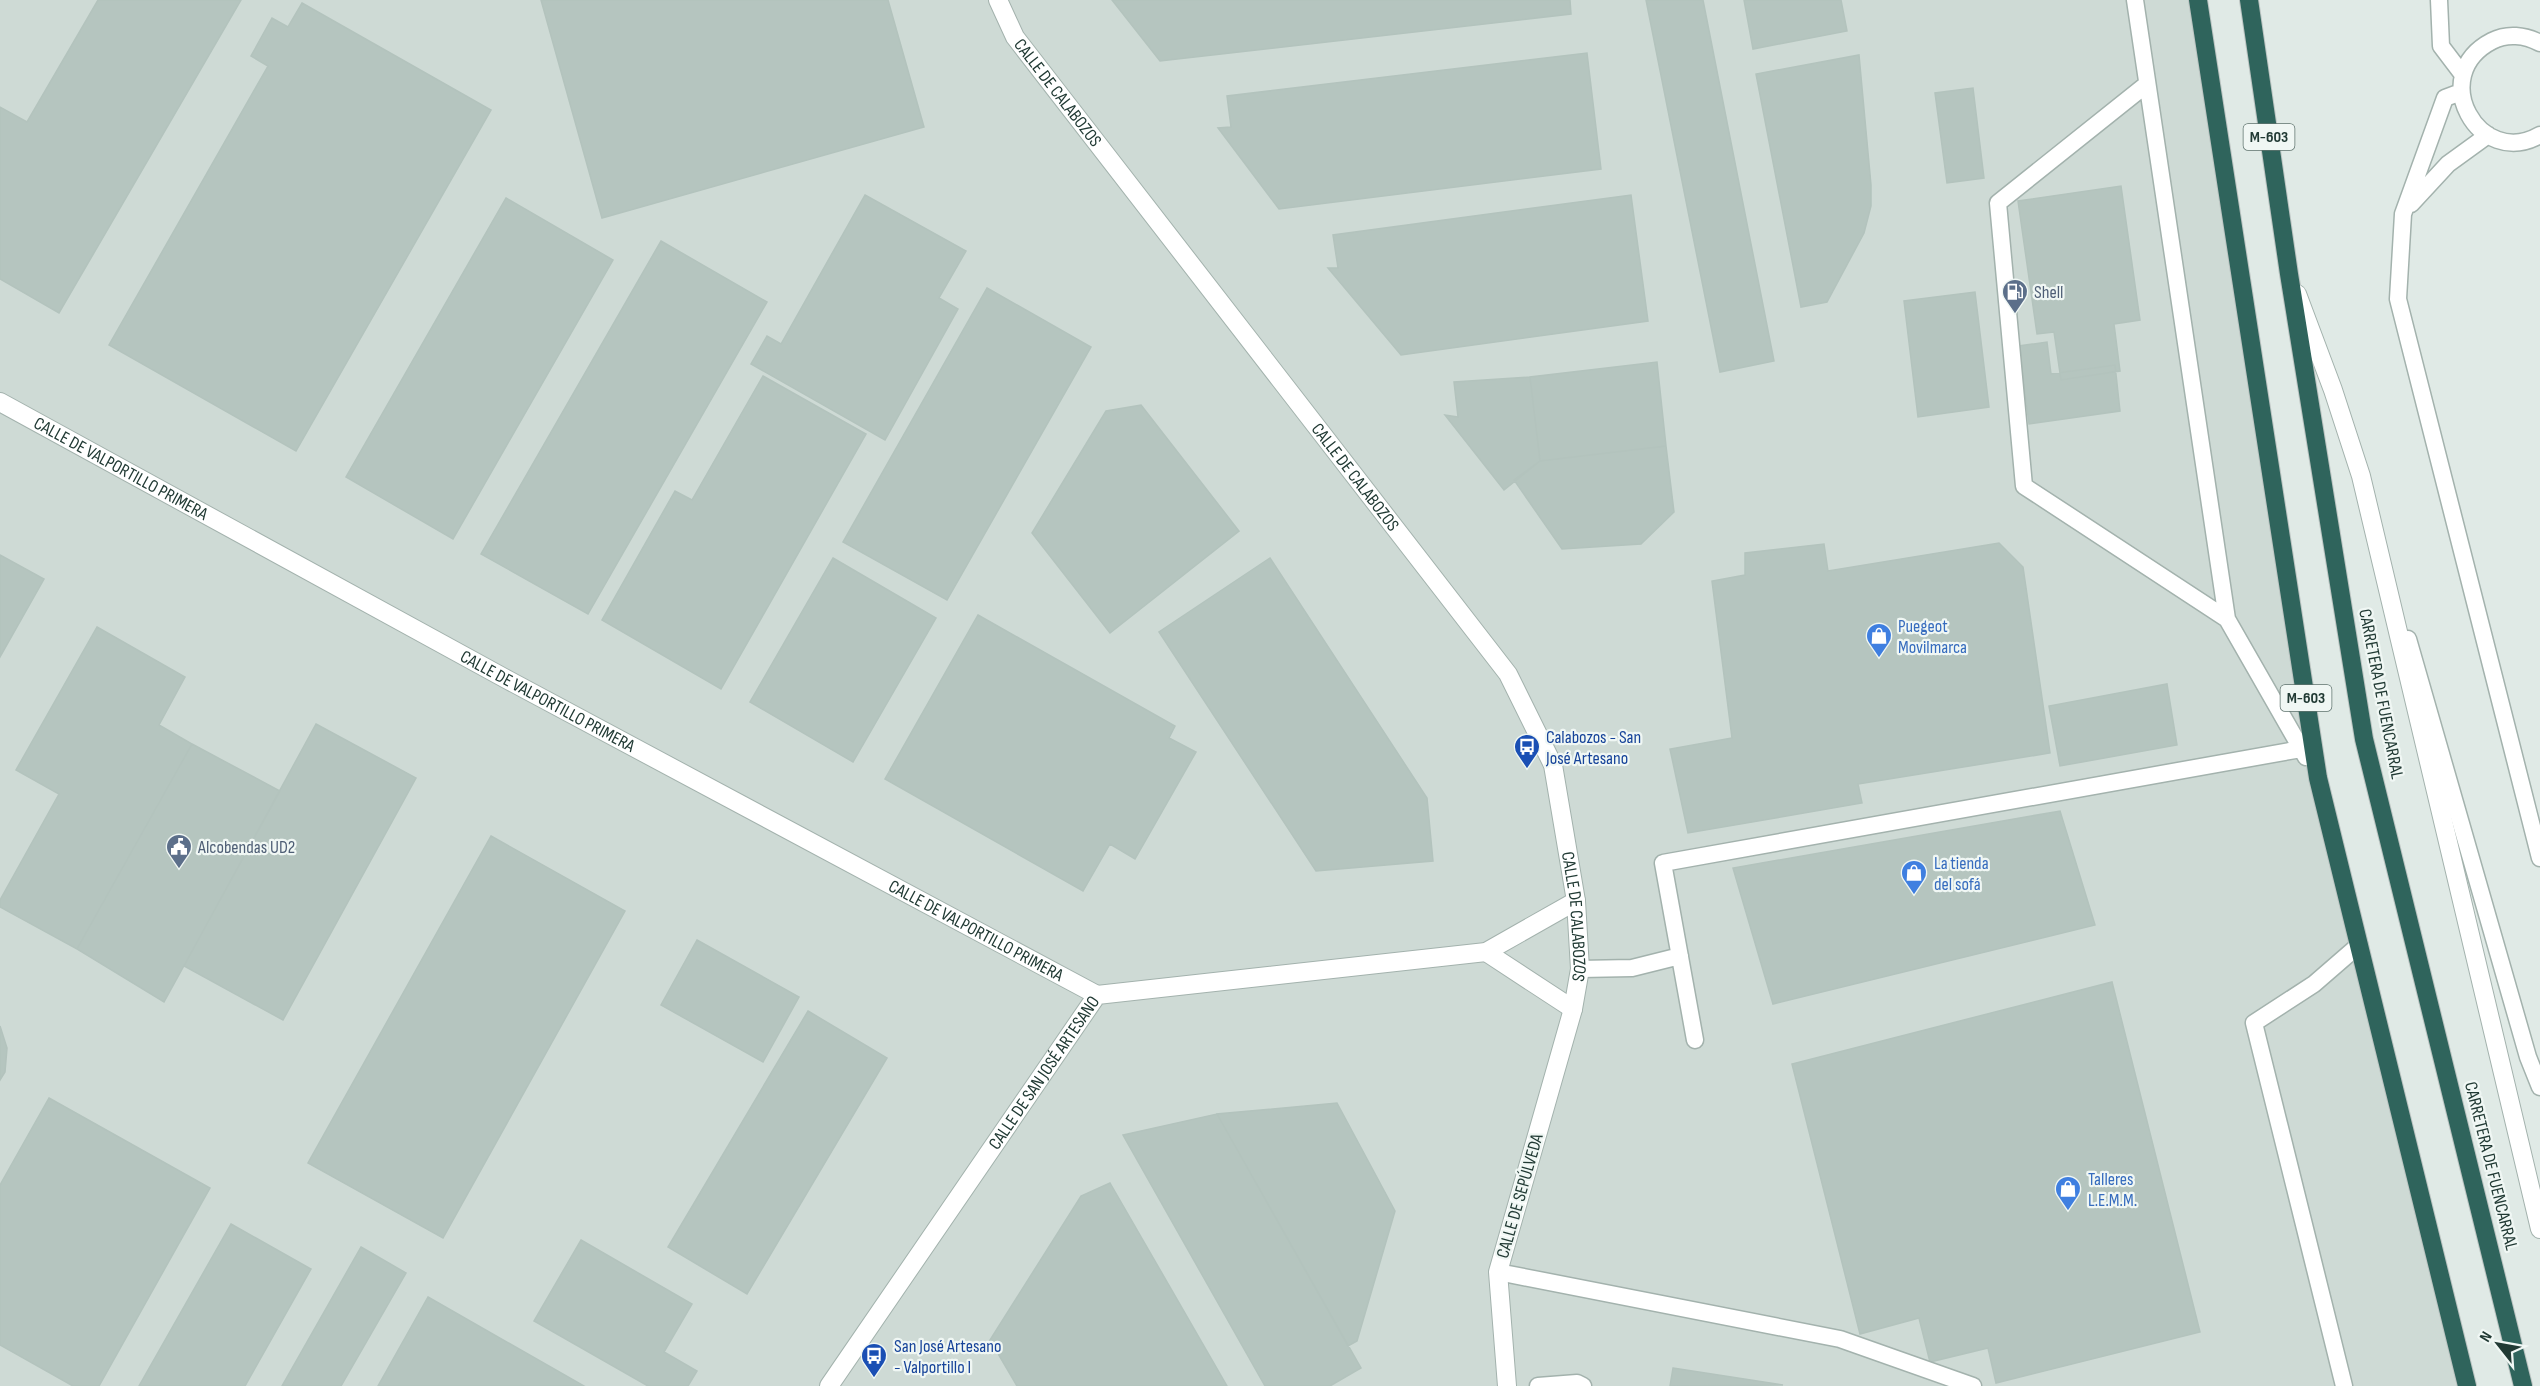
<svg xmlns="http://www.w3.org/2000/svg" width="2540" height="1386" viewBox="0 0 2540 1386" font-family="'Sofia Sans Condensed',sans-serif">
<rect width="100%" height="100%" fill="#e0eae6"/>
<path fill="#cedad5" d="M0,0H2198L2318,778L2471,1386H0Z"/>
<path fill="#b5c5bf" stroke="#b3c3bd" stroke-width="1.5" d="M98,0H241L59,313L0,279V107L27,122Z
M541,0H888L924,127L602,218Z
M1112,0H1570L1571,14L1160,61Z
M1646,0H1703L1774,361L1720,372Z
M1744,0H1841L1847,31L1753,49Z
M302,3L491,110L296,451L109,345L268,66L251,56L272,18L288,27Z
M1587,53L1601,169L1279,209L1218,128L1231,127L1227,96Z
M1859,55L1871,185V206L1864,233L1827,302L1801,307L1756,74Z
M1973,88L1984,178L1947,183L1935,93Z
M2121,186L2140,320L2114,324L2120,371L2061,380L2054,332L2037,334L2018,201Z
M865,195L966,251L939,298L958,309L885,440L751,364L767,336L781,344Z
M1631,195L1648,321L1401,355L1328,268H1338L1333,235Z
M506,198L613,260L453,539L346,477Z
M661,241L767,302L588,614L481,554Z
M987,288L1091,347L947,600L843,542Z
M1975,292L1989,407L1918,417L1904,301Z
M2047,342L2051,374L2115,365L2120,411L2029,424L2019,346Z
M1657,362L1666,446L1540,461L1530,377Z
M763,376L866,434L721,689L602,620L675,491L692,500Z
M1530,377L1540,461L1504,490L1445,415L1458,417L1454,382Z
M1141,405L1239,531L1110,633L1032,533L1106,411Z
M1666,446L1674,512L1641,544L1562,549L1514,480L1540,461Z
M1999,543L2023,567L2050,753L1858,784L1862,803L1688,833L1670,749L1732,738L1712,581L1745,575V553L1824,544L1828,571Z
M0,555L44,579L0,657Z
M833,558L936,618L853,762L750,702Z
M1270,558L1427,798L1433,861L1316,871L1159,632Z
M978,615L1175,726L1169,738L1196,752L1135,859L1110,844L1083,891L885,779Z
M97,627L185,677L159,725L192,744L77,949L0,907V900L59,794L16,770Z
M2167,684L2177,745L2060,766L2049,706Z
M316,724L416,778L283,1020L184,966Z
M192,744L280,791L164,1002L77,949Z
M2060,811L2095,925L1773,1004L1733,868Z
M491,836L625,911L443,1238L308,1163Z
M697,940L799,997L763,1062L661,1005Z
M2112,982L2200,1332L1996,1383L1988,1348L1930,1362L1919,1318L1860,1334L1792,1064Z
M808,1011L887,1058L747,1294L668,1247Z
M0,1026L7,1048L5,1072L0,1080Z
M49,1098L210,1188L99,1386H73L0,1345V1185Z
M1337,1103L1395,1211L1357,1341L1348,1346L1217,1114Z
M1217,1114L1361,1368L1330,1386H1265L1123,1135Z
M1110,1183L1227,1386H1017L990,1340L1081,1196Z
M231,1224L311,1269L245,1386H139Z
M581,1240L692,1304L664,1352L697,1371L688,1386H648L534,1321Z
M361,1247L406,1273L341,1386H282Z
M428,1297L584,1386H378Z
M1673,1368L1783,1385L1670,1386Z"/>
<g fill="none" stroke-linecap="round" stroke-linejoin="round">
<defs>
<path id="lane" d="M2135,0L2227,619L2306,757
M2439,0L2441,46L2463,75
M2540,43C2525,35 2507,33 2492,41C2426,75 2479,170 2540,135
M2147,84L1998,203L2024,486L2227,619
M2461,92L2445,98L2403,214L2398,299L2540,858
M2411,204L2448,164L2488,135
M2408,639L2528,1057L2540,1087
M1580,969L1632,968L1680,956
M1695,1040L1663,863L2301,749
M1498,1272L1840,1339L1973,1386
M1538,1386L1577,1383L1583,1386
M2344,1386L2254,1023L2314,984L2359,945"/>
<g id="street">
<path id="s1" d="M998,0L1015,37L1508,674L1553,765L1576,901L1580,969L1573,1009L1498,1272L1507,1386"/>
<path d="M2297,294L2333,390L2361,476L2540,1229"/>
<path id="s2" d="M0,402L508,680L1097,995"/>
<path d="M1486,952L1573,1009"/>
<path id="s3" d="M829,1386L1097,995L1486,952L1576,901"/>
</g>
<path id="highway" d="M2198,0L2318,778L2467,1386
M2249,0L2289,274L2364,739L2523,1386"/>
</defs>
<use href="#lane" stroke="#a3b2ad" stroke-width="19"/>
<use href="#street" stroke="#a3b2ad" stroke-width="20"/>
<use href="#highway" stroke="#bcc4c2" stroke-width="20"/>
<use href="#lane" stroke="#fff" stroke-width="16"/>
<use href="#street" stroke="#fff" stroke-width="18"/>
<use href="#highway" stroke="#2f645c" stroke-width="18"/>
</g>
<defs>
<symbol id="fuel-pin" viewBox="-11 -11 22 30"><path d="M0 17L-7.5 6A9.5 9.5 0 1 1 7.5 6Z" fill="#5c6f8a" stroke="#f0f7f4"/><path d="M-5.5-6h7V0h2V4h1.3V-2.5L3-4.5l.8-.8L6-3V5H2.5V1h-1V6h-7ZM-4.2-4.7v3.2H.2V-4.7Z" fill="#fff"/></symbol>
<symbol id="shop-pin" viewBox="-11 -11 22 30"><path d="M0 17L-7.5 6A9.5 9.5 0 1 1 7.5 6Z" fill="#3f7fe0" stroke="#f0f7f4"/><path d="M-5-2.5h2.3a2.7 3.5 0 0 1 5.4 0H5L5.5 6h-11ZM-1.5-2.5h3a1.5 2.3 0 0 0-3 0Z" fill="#fff"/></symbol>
<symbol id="bus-pin" viewBox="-11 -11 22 30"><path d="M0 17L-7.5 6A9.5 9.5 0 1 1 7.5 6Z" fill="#1a4fb4" stroke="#f0f7f4"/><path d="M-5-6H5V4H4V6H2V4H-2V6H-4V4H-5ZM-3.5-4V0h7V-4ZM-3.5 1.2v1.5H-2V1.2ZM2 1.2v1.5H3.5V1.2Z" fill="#fff"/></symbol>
<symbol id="civic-pin" viewBox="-11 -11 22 30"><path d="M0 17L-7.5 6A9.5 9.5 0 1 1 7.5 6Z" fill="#5c6f8a" stroke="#f0f7f4"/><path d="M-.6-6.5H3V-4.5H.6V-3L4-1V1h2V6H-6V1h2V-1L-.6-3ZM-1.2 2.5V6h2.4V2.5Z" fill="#fff"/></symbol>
</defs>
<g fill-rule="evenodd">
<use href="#fuel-pin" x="2000" y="277" width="30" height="40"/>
<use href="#shop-pin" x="1864" y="621" width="30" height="40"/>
<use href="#bus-pin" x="1512" y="732" width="30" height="40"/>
<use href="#civic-pin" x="164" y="832" width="30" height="40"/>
<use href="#shop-pin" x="1899" y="858" width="30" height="40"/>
<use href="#shop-pin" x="2053" y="1174" width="30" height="40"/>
<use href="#bus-pin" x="859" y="1341" width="30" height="40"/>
</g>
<g text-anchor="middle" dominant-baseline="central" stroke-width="4.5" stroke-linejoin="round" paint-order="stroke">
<g fill="#f0f7f4" stroke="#5f736e" stroke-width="1.5">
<rect x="2243.5" y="124" width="51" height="26" rx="4.5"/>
<rect x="2280.5" y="685" width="51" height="26" rx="4.5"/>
</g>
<g font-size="16" font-weight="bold" fill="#213a34">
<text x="2269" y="137">M-603</text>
<text x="2306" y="698">M-603</text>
</g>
<g font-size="18" fill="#213a34" stroke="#f0f7f4">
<text stroke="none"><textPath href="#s1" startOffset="111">CALLE DE CALABOZOS</textPath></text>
<text stroke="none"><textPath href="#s2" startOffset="138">CALLE DE VALPORTILLO PRIMERA</textPath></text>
<text stroke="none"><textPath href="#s1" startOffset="597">CALLE DE CALABOZOS</textPath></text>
<text transform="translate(2381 694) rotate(79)">CARRETERA DE FUENCARRAL</text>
<text stroke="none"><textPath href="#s2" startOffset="624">CALLE DE VALPORTILLO PRIMERA</textPath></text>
<text stroke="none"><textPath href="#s1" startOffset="1101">CALLE DE CALABOZOS</textPath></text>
<text stroke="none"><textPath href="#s2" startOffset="1110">CALLE DE VALPORTILLO PRIMERA</textPath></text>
<text stroke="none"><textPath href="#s3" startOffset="380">CALLE DE SAN JOSÉ ARTESANO</textPath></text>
<text transform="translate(2491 1166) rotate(76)">CARRETERA DE FUENCARRAL</text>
<text transform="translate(1520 1196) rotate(-74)">CALLE DE SEPÚLVEDA</text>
</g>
<g font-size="18" fill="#4e5e75" stroke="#f0f7f4" text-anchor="start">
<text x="2034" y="292">Shell</text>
<text x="198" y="847">Alcobendas UD2</text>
</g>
<g font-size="18" fill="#366cbe" stroke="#f0f7f4" text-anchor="start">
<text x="1898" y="626">Puegeot<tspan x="1898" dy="21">Movilmarca</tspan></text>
<text x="1934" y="863">La tienda<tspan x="1934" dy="21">del sofá</tspan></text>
<text x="2088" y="1179">Talleres<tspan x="2088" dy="21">L.E.M.M.</tspan></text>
</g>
<g font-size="18" fill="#164399" stroke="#f0f7f4" text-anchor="start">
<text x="1546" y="737">Calabozos - San<tspan x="1546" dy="21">José Artesano</tspan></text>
<text x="894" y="1346">San José Artesano<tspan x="894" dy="21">- Valportillo I</tspan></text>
</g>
</g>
<g transform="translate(2498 1344) rotate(301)" stroke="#f0f7f4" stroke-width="4.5" paint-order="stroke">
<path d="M0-4.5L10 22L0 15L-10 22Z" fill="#213a34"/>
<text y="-9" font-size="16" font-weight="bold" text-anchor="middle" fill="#213a34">N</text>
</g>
</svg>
